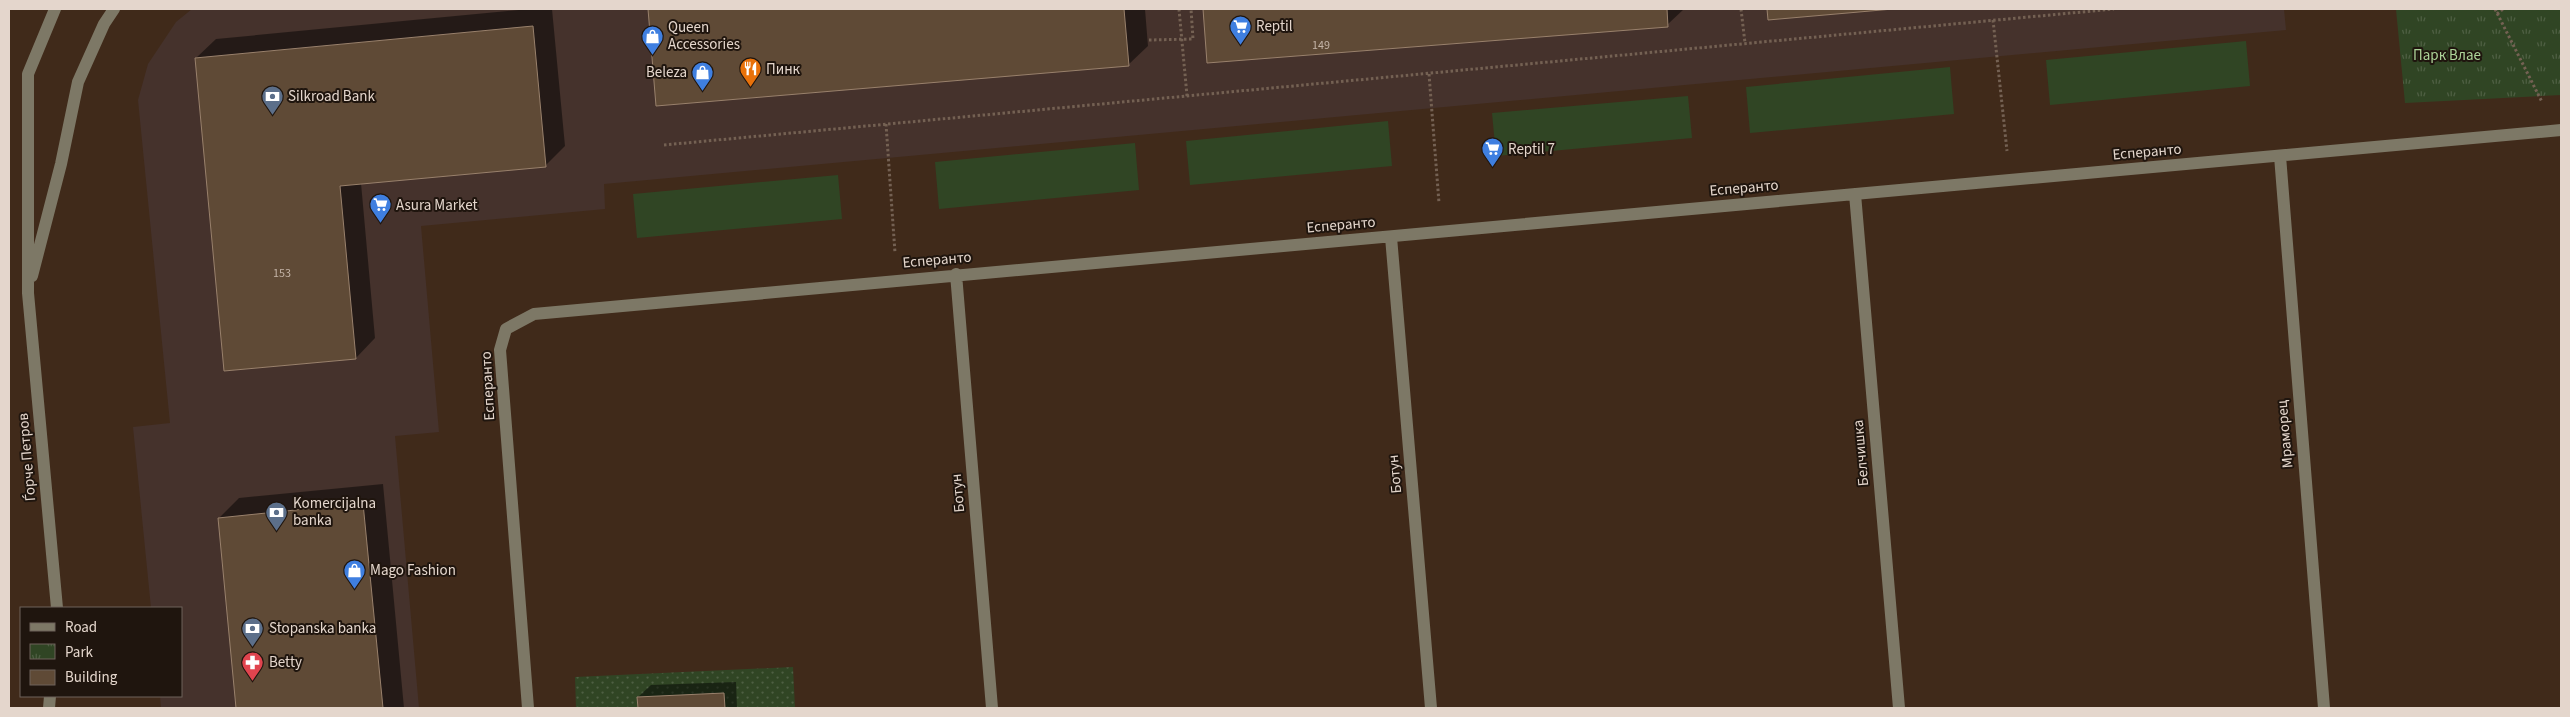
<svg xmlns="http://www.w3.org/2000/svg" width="2570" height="717" viewBox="0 0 2570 717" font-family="'Source Sans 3',sans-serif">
<defs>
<pattern id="park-tufts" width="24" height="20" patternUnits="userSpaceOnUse" patternTransform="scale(1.25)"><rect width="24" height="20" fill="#304524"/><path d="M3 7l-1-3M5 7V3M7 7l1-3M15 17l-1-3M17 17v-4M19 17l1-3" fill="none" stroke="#4e5f43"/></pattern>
<pattern id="garden-dots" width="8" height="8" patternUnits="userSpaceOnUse" patternTransform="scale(1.25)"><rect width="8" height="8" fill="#304524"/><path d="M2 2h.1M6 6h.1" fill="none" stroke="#4e5f43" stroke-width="1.8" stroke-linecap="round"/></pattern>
</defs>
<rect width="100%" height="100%" fill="#402a1a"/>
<path fill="#45322c" d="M192,9H2284L2286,30L604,184L605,209L421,226L439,432L395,436L419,708H161L160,696H181V608H151L133,427L170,423L138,100L148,64L176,22Z"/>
<path fill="#304524" d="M2246,41L2250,86L2050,105L2046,60Z
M1950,67L1954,114L1750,133L1746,87Z
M1688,96L1692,138L1496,156L1492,113Z
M1388,121L1392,166L1190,185L1186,141Z
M1135,143L1139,190L939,209L935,162Z
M838,175L842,219L637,238L633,194Z"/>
<path fill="url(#park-tufts)" d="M2396,9H2561V95L2405,103Z"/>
<path fill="url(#garden-dots)" d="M793,667L795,708H576L575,677Z"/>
<path fill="#0007" d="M529,9H552L565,146L546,165L361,183L375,338L356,358L196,58L216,39Z
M650,9H1145L1148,46L1128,65L657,105Z
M1204,9H1684L1667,25L1208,62Z
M1768,9H1879L1769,19Z
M383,484L404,708H238L219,518L239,498Z
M736,682L737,708H639L638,697L651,685Z"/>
<path fill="#5f4a36" stroke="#99816c" d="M648,9H1124L1129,66L656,106Z
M1203,9H1667L1668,27L1207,63Z
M1767,9H1893L1768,20Z
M533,26L546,167L340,186L356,359L224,371L195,58Z
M363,503L383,708H236L218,518Z
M724,693L725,708H638L637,697Z"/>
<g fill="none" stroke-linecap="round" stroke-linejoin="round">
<path stroke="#746153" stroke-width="3" stroke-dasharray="2.5 2.5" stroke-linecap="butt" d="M1179,9L1187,96
M1741,9L1745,43
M2495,9L2542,102
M2497,14L2503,9
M1993,20L2007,151
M1149,40L1193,39L1191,9
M1429,74L1439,203
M886,124L895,253
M664,145L2114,9"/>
<path stroke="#7d7866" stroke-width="12" d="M55,9L28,74V293L57,608
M2280,156L2324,708
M1855,194L1899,708
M1391,237L1431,708
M956,274L992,708
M32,276L61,164L78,82L104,24L114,9
M49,708L50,696
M528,708L500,350L506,329L534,314L2561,130"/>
</g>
<defs>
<symbol id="supermarket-pin" viewBox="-11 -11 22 30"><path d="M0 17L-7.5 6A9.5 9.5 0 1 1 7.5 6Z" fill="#3f7fe0" stroke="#1f150e"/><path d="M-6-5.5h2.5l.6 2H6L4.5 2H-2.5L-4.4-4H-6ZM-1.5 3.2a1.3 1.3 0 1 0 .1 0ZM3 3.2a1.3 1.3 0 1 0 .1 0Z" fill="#fff"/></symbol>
<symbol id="shop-pin" viewBox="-11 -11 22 30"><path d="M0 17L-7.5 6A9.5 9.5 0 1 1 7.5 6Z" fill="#3f7fe0" stroke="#1f150e"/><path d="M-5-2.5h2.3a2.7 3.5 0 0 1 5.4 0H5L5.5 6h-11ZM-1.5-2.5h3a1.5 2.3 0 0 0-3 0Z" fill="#fff"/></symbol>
<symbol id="restaurant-pin" viewBox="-11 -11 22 30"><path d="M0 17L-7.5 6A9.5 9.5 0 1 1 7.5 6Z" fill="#e8710a" stroke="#1f150e"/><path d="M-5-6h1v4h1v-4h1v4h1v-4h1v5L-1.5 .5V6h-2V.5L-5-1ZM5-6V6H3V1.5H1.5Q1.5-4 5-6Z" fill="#fff"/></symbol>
<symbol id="bank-pin" viewBox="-11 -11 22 30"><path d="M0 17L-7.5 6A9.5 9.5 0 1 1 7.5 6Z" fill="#5c6f8a" stroke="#1f150e"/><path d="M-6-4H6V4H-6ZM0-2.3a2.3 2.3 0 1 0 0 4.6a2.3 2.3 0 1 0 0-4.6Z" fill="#fff"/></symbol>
<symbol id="pharmacy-pin" viewBox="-11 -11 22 30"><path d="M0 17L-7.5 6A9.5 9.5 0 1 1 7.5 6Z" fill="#e0444e" stroke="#1f150e"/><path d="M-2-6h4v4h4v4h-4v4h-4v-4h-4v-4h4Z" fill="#fff"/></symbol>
</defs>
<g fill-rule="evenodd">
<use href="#supermarket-pin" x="1228" y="14" width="25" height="34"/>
<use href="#shop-pin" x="640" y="24" width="25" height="34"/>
<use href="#restaurant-pin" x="738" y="56" width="25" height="34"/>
<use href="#shop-pin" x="690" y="60" width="25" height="34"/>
<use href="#bank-pin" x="260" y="84" width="25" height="34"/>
<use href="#supermarket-pin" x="1480" y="136" width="25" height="34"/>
<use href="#supermarket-pin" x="368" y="192" width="25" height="34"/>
<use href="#bank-pin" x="264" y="500" width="25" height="34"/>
<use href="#shop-pin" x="342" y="558" width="25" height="34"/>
<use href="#bank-pin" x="240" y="616" width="25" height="34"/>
<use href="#pharmacy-pin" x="240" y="650" width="25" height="34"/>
</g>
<g text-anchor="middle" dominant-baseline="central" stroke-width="4" stroke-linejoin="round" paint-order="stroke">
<g font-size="12" fill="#c3b3a6">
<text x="1321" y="45">149</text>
<text x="282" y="273">153</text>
</g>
<g font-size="15" fill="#e4d6cc" stroke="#1f150e" text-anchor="start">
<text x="1256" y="26">Reptil</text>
<text x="668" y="27">Queen<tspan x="668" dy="17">Accessories</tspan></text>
<text x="766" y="69">Пинк</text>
<text x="687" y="72" text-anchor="end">Beleza</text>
<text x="288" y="96">Silkroad Bank</text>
<text x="1508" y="149">Reptil 7</text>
<text x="396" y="205">Asura Market</text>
<text x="293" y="503">Komercijalna<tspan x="293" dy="17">banka</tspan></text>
<text x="370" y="570">Mago Fashion</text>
<text x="269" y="628">Stopanska banka</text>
<text x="269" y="662">Betty</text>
</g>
<g font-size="15" fill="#add499" stroke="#1f150e">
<text x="2447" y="55">Парк Влае</text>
</g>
<g font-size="15" fill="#e4d6cc" stroke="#1f150e">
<text transform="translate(2147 152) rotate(-5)">Есперанто</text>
<text transform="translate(1744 188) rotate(-5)">Есперанто</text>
<text transform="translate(1341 225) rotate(-5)">Есперанто</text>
<text transform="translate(937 260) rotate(-5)">Есперанто</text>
<text transform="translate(488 386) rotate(-93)">Есперанто</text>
<text transform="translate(2285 434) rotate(-95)">Мраморец</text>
<text transform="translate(1861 453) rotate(-95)">Белчишка</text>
<text transform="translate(27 457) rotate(-95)">Ѓорче Петров</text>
<text transform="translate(1395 474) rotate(-95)">Ботун</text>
<text transform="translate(958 493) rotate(-95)">Ботун</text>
</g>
</g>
<rect width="2570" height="717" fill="none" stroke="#e4d6cc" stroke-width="20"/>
<rect x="20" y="607" width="162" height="90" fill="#1f150e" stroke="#6e625a"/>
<rect x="30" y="623" width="25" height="8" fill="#7d7866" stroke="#6e625a"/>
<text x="65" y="632" font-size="15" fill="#e4d6cc">Road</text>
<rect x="30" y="644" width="25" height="15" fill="url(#park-tufts)" stroke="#6e625a"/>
<text x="65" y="657" font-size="15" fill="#e4d6cc">Park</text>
<rect x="30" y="670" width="25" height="15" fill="#5f4a36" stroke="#6e625a"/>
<text x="65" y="682" font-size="15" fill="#e4d6cc">Building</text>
</svg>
